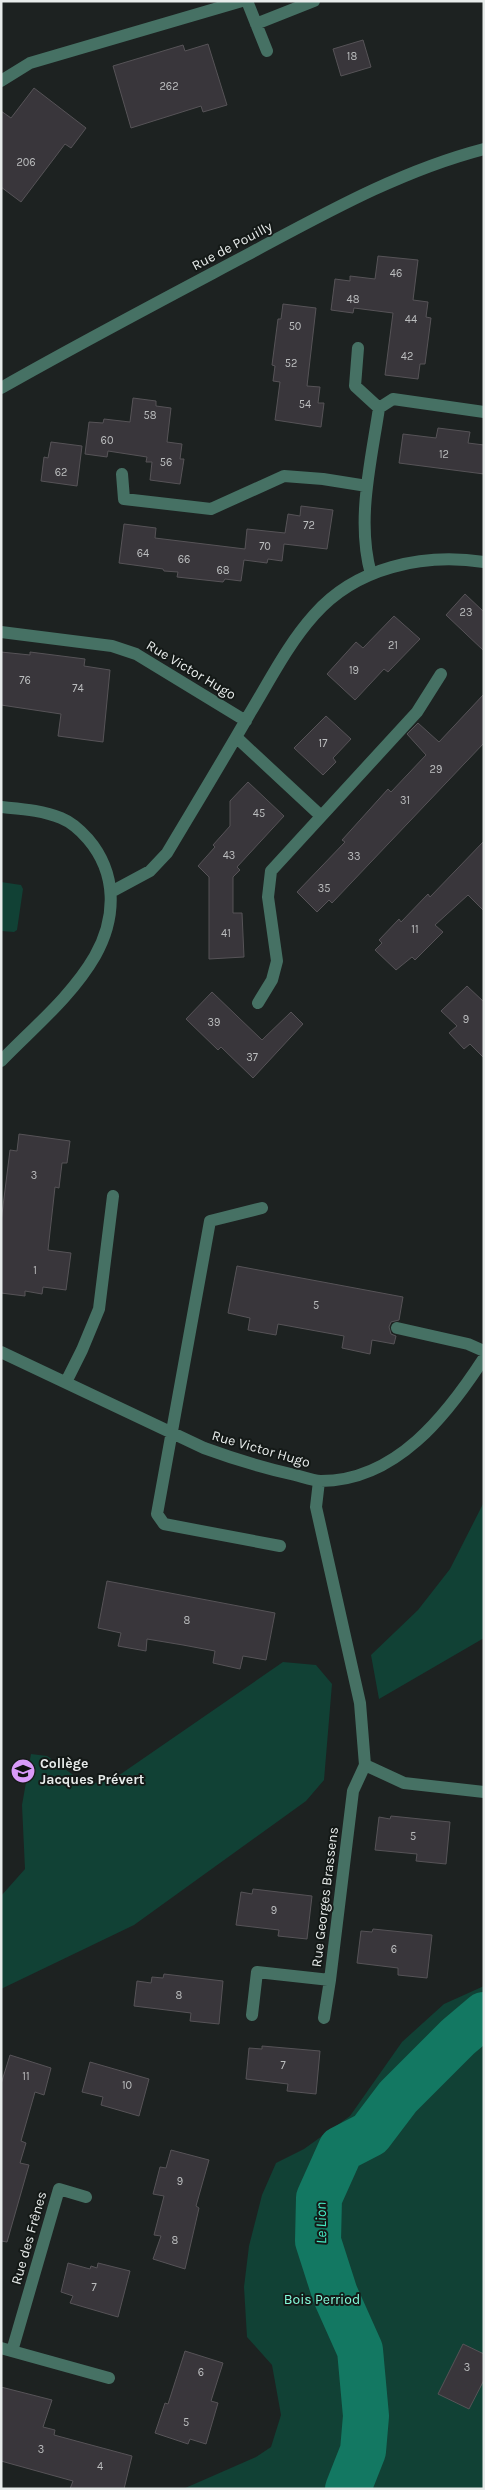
<svg xmlns="http://www.w3.org/2000/svg" width="485" height="2490" viewBox="0 0 485 2490" font-family="Karla,sans-serif">
<rect width="100%" height="100%" fill="#1d2221"/>
<path fill="#114135" d="M1,882L21,885L23,889L17,930L14,932L1,931Z
M484,1502V1638L379,1699L371,1655L418,1610L450,1569Z
M283,1662L316,1665L332,1684L324,1780L306,1801L134,1925L1,1989V1896L25,1869L22,1805L31,1754L47,1756L87,1785L115,1778Z
M484,1986V2489H183L256,2457L271,2447L281,2415L272,2365L247,2337L244,2287L249,2246L262,2195L276,2163L304,2149L350,2116L402,2042L444,2004Z"/>
<g fill="none" stroke-linecap="round" stroke-linejoin="round">
<path stroke="#137862" stroke-width="46" d="M348,2489L363,2451L366,2416L360,2350L335,2294L318,2241L319,2198L341,2149L370,2134L398,2097L458,2037L484,2015"/>
</g>
<path fill="#39363b" stroke="#565357" d="M363,40L371,67L341,76L333,49Z
M208,44L227,105L203,112L201,106L131,128L113,66L183,45L185,51Z
M34,88L86,128L71,148L65,144L21,202L1,187V111L11,118Z
M378,256L418,260L413,300L428,302L426,317L431,318L425,364H420L418,379L385,375L393,313L354,308L353,313L331,310L335,279L350,281V276L375,279Z
M283,304L316,308L307,386L320,387L318,403H324L321,427L275,420L280,382L273,381L275,366L272,365L278,319H281Z
M133,398L156,401V406L171,408L167,442L182,444L180,459H184L180,484L150,480L152,462H146L147,457L108,451L107,457L85,454L89,422L103,423L104,419L130,422Z
M438,428L470,432L468,443L484,445V474L399,463L403,434L436,438Z
M51,442L82,446L77,486L41,481L44,457L48,458Z
M301,506L333,510L327,549L284,544L282,561L268,559L267,563L244,560L241,581L225,579L223,582L177,577L178,572L164,571L163,569L119,563L124,524L156,528L155,538L245,549L247,529L285,533L288,514L300,516Z
M465,594L484,612V651L446,615Z
M394,616L420,639L388,672L384,669L355,700L327,674L356,642L363,648Z
M1,652L30,655V652L85,659L84,666L110,670L103,742L58,736L61,714L1,705Z
M484,694V743L332,903L329,900L317,912L297,892L345,842L342,840L388,789L391,792L426,755L407,734L418,723L439,742Z
M326,716L351,739L333,758L336,762L323,775L294,748Z
M248,782L284,816L237,867L240,870L233,877V913H242L244,957L209,959V877L198,866L215,847L213,845L230,826V801Z
M484,841V911L468,895L435,925L443,932L415,960L412,957L396,970L375,950L382,943L379,940L399,919L401,922L428,894L430,897Z
M467,986L484,1002V1058L470,1044L464,1049L449,1033L457,1026L441,1011Z
M212,992L262,1040L291,1012L303,1024L253,1078L221,1047L218,1050L186,1019Z
M19,1134L70,1141L67,1163H62L59,1188L55,1187L48,1250L71,1253L66,1290L43,1287L42,1294L25,1291V1296L1,1293V1222L10,1150L17,1151Z
M237,1266L403,1297L399,1320L391,1322L389,1327L391,1334L396,1336L394,1344L372,1340L370,1354L342,1348L344,1336L278,1324L276,1335L248,1330L250,1318L228,1313Z
M107,1581L275,1613L266,1660L243,1656L240,1669L213,1663L215,1651L183,1645L147,1639L146,1651L118,1646L121,1633L98,1628Z
M391,1816L450,1822L446,1864L416,1861L417,1854L375,1850L379,1817L390,1819Z
M253,1889L312,1896L307,1939L278,1936L279,1930L236,1925L241,1892L252,1894Z
M373,1929L432,1935L427,1978L398,1975V1968L357,1963L361,1931L372,1932Z
M164,1974L223,1981L219,2024L190,2021L191,2013L134,2006L137,1981L151,1983L152,1977L163,1978Z
M262,2046L320,2051L316,2094L287,2091L288,2084L246,2079L249,2048L262,2049Z
M10,2055L51,2068L44,2095L35,2092L21,2141L26,2143L20,2163L29,2165L7,2242L1,2241V2084Z
M90,2062L149,2079L139,2116L101,2105L103,2097L82,2092Z
M171,2150L209,2160L196,2206L199,2208L185,2269L153,2259L161,2236L154,2235L164,2196L153,2194L160,2167L166,2168Z
M68,2263L90,2269L91,2266L97,2268L98,2263L130,2271L118,2317L70,2303L73,2296L61,2292Z
M463,2344L484,2354V2380L469,2409L438,2394Z
M185,2351L223,2363L211,2401L218,2403L206,2444L190,2439L188,2444L155,2433L165,2403L168,2404Z
M1,2387L52,2400L43,2427L55,2430L54,2435L132,2456L124,2489H70L73,2481L1,2461Z"/>
<g fill="none" stroke-linecap="round" stroke-linejoin="round">
<path stroke="#467164" stroke-width="12" d="M247,1L267,51
M256,24L314,1
M1,81L30,63L242,1
M358,348L355,386L379,408
M1,388C82,342 164,299 245,256C322,215 399,171 484,149
M122,474L124,499L211,509L284,476L323,479L367,486
M371,574C356,521 371,462 379,408L393,399L484,412
M1,632L112,646L136,654L246,721
M236,737L321,816
M1,807C22,809 42,810 61,818C71,822 81,831 88,839C117,873 117,917 95,956C72,996 33,1028 1,1061
M111,892L150,871L167,853C195,806 223,760 250,713C270,680 288,644 314,615C356,567 423,553 484,562
M258,1003L272,980L277,961L268,897L271,871L417,712L441,674
M262,1208L210,1221L157,1514L164,1524L280,1546
M397,1328L468,1344L484,1351
M1,1352L204,1448C234,1459 264,1468 295,1475C303,1477 313,1481 321,1481C396,1481 447,1415 484,1358
M66,1382L82,1350L99,1309L113,1196
M365,1765L404,1783L484,1792
M252,2015L257,1972L330,1980L353,1791L365,1765L360,1703L316,1507L319,1481
M324,2018L330,1980
M1,2348L109,2378
M12,2351L59,2189L86,2197"/>
</g>
<defs>
<symbol id="school-disc" viewBox="-11 -11 22 22"><circle r="9.5" fill="#d89af8" stroke="#141917"/><path d="M0-5L7-2L0 1L-7-2ZM-4 1L0 2.5L4 1V4Q0 6-4 4Z" fill="#111"/></symbol>
</defs>
<g fill-rule="evenodd">
<use href="#school-disc" x="9" y="1757" width="28" height="28"/>
</g>
<g text-anchor="middle" dominant-baseline="central" stroke-width="4" stroke-linejoin="round" paint-order="stroke">
<g font-size="11" fill="#bcbebf">
<text x="352" y="56">18</text>
<text x="169" y="86">262</text>
<text x="26" y="162">206</text>
<text x="396" y="273">46</text>
<text x="353" y="299">48</text>
<text x="411" y="319">44</text>
<text x="295" y="326">50</text>
<text x="407" y="356">42</text>
<text x="291" y="363">52</text>
<text x="305" y="404">54</text>
<text x="150" y="415">58</text>
<text x="107" y="440">60</text>
<text x="444" y="454">12</text>
<text x="166" y="462">56</text>
<text x="61" y="472">62</text>
<text x="309" y="525">72</text>
<text x="265" y="546">70</text>
<text x="143" y="553">64</text>
<text x="184" y="559">66</text>
<text x="223" y="570">68</text>
<text x="466" y="612">23</text>
<text x="393" y="645">21</text>
<text x="354" y="670">19</text>
<text x="25" y="680">76</text>
<text x="78" y="688">74</text>
<text x="323" y="743">17</text>
<text x="436" y="769">29</text>
<text x="405" y="800">31</text>
<text x="259" y="813">45</text>
<text x="229" y="855">43</text>
<text x="354" y="856">33</text>
<text x="324" y="888">35</text>
<text x="415" y="929">11</text>
<text x="226" y="933">41</text>
<text x="466" y="1019">9</text>
<text x="214" y="1022">39</text>
<text x="252" y="1057">37</text>
<text x="34" y="1175">3</text>
<text x="35" y="1270">1</text>
<text x="316" y="1305">5</text>
<text x="187" y="1620">8</text>
<text x="413" y="1836">5</text>
<text x="274" y="1910">9</text>
<text x="394" y="1949">6</text>
<text x="179" y="1995">8</text>
<text x="283" y="2065">7</text>
<text x="26" y="2076">11</text>
<text x="127" y="2085">10</text>
<text x="180" y="2181">9</text>
<text x="175" y="2240">8</text>
<text x="94" y="2287">7</text>
<text x="467" y="2367">3</text>
<text x="201" y="2372">6</text>
<text x="186" y="2422">5</text>
<text x="41" y="2449">3</text>
<text x="100" y="2466">4</text>
</g>
<g font-size="14" fill="#e8eceb" stroke="#141917">
<text transform="translate(232 246) rotate(-28)">Rue de Pouilly</text>
<text transform="translate(191 670) rotate(31)">Rue Victor Hugo</text>
<text transform="translate(261 1449) rotate(16)">Rue Victor Hugo</text>
<text transform="translate(325 1897) rotate(-83)">Rue Georges Brassens</text>
<text transform="translate(29 2238) rotate(-74)">Rue des Frênes</text>
</g>
<g font-size="14" font-weight="bold" fill="#e8eceb" stroke="#141917" text-anchor="start">
<text x="40" y="1763">Collège<tspan x="40" dy="16">Jacques Prévert</tspan></text>
</g>
<g font-size="14" fill="#84fada" stroke="#141917">
<text x="322" y="2299">Bois Perriod</text>
</g>
<g font-size="15" font-style="italic" fill="#45edc6" stroke="#141917">
<text transform="translate(321 2223) rotate(-91)">Le Lion</text>
</g>
</g>
<rect width="485" height="2490" fill="none" stroke="#e8eceb" stroke-width="5"/>
</svg>
